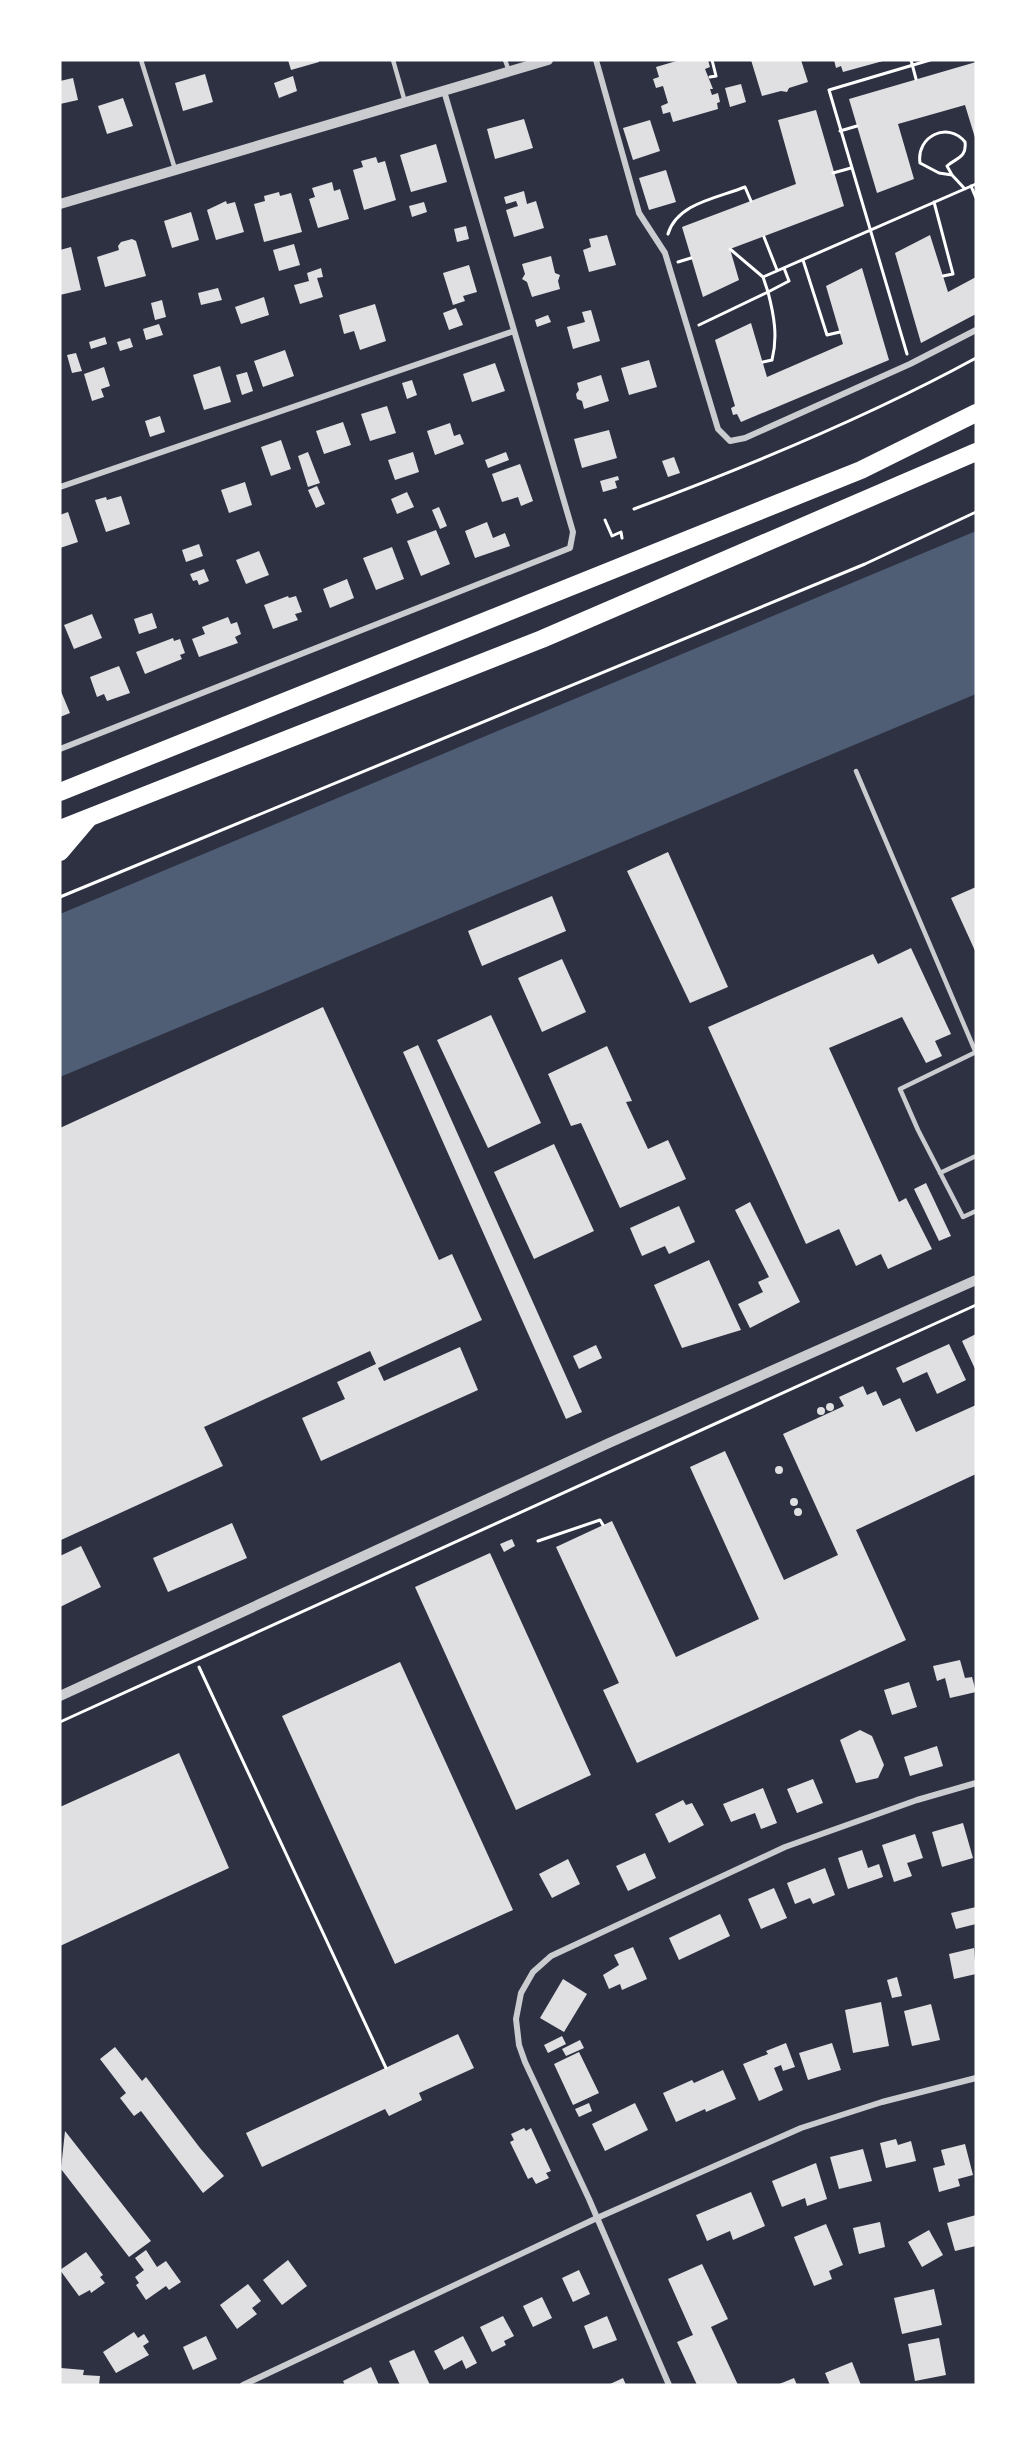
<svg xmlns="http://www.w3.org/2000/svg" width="1036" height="2445" viewBox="0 0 1036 2445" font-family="'DM Sans',sans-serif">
<rect width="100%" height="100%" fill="#2d3142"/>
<path fill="#4f5d75" d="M976,531V694L60,1077V914Z"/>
<path fill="#e0e0e3" d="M288,60H319V62L291,70Z
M680,60H708L710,67L705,69L713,89H710L712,95L718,93L720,102L717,103L718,109L673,122L670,112L663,114L661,106L668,103L663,86L656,88L653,79L659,77L656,67Z
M751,60H801L808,82L789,88L787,92L781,91L762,96Z
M834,60H883V61L843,72L841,66L836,68Z
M976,62V141L965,105L898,124L914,179L877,193L849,99Z
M205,74L213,102L183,111L175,83Z
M293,76L297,91L279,98L274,83Z
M73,78L78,100L60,104V81Z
M741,84L746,102L730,107L725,88Z
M123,98L133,126L107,134L98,106Z
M816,110L844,206L730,249L739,280L703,297L682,227L796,184L778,120Z
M524,119L533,148L495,159L487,129Z
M650,120L660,151L633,160L623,128Z
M436,144L447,182L411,192L400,155Z
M376,157L378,163L385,161L396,200L364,210L353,170L363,167L361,161Z
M666,170L676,202L649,210L639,178Z
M332,182L334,191L340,189L349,219L318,228L309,199L315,197L312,188Z
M524,191L527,204L536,201L544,228L514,237L506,210L518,206L516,201L506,204L504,197Z
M279,192L280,196L291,193L302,232L264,242L254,204L265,201L264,196Z
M226,201L227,204L235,202L244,232L216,240L207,210Z
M424,202L427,212L412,217L409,206Z
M191,212L199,240L172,248L164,221Z
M466,226L469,239L457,242L454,229Z
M607,235L616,265L589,272L583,250L591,247L589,239Z
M930,235L948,292L976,277V314L921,343L895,253Z
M132,239L136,241L146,276L105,287L97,257L119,250L118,246L121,242Z
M294,244L300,265L279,271L273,250Z
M71,247L81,290L60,295V250Z
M551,256L555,273L560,275L558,281L560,289L532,297L527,282L522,279L525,274L522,264Z
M469,265L477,292L463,296L465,301L453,305L443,273Z
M321,268L323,277L317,278L323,297L300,304L294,285L309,281L307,273Z
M862,268L889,360L741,422L737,414L733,415L731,408L735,406L715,340L751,323L767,377L843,344L826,286Z
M218,288L222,300L201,305L198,293Z
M264,297L269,315L241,324L235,307Z
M162,300L166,317L155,320L151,303Z
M375,304L386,341L360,350L354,331L344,334L339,315Z
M456,308L463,325L449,330L443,313Z
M591,310L600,341L573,349L567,327L585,322L582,312Z
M548,315L551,322L537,327L535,320Z
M159,324L163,335L146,340L143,329Z
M105,337L107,344L91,349L89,342Z
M130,338L133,347L120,351L117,342Z
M285,350L294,376L263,387L254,361Z
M76,353L82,371L72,373L67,355Z
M649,360L657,387L629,395L621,368Z
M495,363L505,391L472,402L463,374Z
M220,366L231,402L204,410L193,375Z
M104,367L110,386L101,389L104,397L92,401L84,374Z
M247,372L253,391L242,395L236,375Z
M601,375L609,401L584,409L582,401L577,399L576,394L579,390L577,383Z
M412,380L417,395L407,399L402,383Z
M387,406L396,433L370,441L361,414Z
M160,416L165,432L150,437L145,421Z
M343,422L351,445L324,454L316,431Z
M450,423L454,436L460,434L464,444L435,455L427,431Z
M609,430L617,458L582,468L574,439Z
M281,440L291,469L271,476L261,447Z
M308,452L320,483L308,487L298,456Z
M413,452L419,472L395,480L388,460Z
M506,452L509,460L488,468L485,460Z
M674,457L680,473L668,477L662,461Z
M520,464L533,501L521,506L518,497L502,502L492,474Z
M618,476L619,480L615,481L617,488L603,492L600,481Z
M245,482L252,505L229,513L221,490Z
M317,486L325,504L316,508L308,490Z
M407,492L414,507L397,514L391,499Z
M121,496L130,524L106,532L95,500L106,497L107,500Z
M439,507L447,526L440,529L432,510Z
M68,512L78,542L60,548V515Z
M487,522L493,538L505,533L510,546L475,558L465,531Z
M436,530L450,564L421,576L407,541Z
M199,544L203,556L186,562L182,550Z
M392,547L404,579L376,590L363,558Z
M259,551L269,575L246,584L236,560Z
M204,569L209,581L199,585L197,580L193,581L190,574Z
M347,579L354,598L330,608L323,589Z
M288,596L289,598L296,596L302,612L295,614L298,620L273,629L264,605Z
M152,613L157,628L139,634L134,619Z
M92,614L102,638L74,649L64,625Z
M228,617L231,624L237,622L241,634L235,637L238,643L199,657L192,639L205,634L202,627Z
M173,638L174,641L180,639L185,653L180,655L182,659L145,674L136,652Z
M119,666L130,693L107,701L104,694L97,697L90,677Z
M60,689L70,713L60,717Z
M668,852L728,987L690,1003L627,871Z
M976,887V953L951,898Z
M552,896L566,931L482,966L468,931Z
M911,948L951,1034L935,1041L942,1056L926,1063L902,1017L829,1048L899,1202L906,1198L932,1249L888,1269L881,1254L856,1266L839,1229L806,1244L708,1027L873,954L878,964Z
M562,959L586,1012L542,1032L518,978Z
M323,1007L439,1260L452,1254L482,1320L378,1368L384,1381L460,1347L478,1390L321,1461L302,1418L345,1399L337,1382L376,1364L370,1351L204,1427L223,1466L61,1540L60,1128Z
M491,1015L541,1123L488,1148L437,1040Z
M418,1045L582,1412L566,1419L403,1052Z
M607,1046L632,1101L626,1102L648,1149L668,1140L686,1179L620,1208L581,1123L571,1126L548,1074Z
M554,1144L594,1231L534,1259L494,1172Z
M926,1183L951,1236L939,1241L914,1189Z
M750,1202L800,1302L750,1328L738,1304L763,1292L758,1282L769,1277L735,1210Z
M679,1206L695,1242L669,1254L665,1246L642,1256L630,1228Z
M709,1260L741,1330L682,1348L654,1285Z
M976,1334V1371L962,1341Z
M949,1344L966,1380L937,1394L927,1372L903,1383L896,1368Z
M596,1345L602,1358L579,1369L573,1356Z
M863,1386L867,1395L876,1391L883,1406L900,1398L916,1432L976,1405V1474L856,1530L906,1640L637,1763L603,1690L619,1683L556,1547L612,1521L676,1657L759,1619L690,1467L725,1451L784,1580L838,1555L783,1434L844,1406L839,1397Z
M826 1407a4 4 0 1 1 8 0a4 4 0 1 1-8 0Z
M817 1411a4 4 0 1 1 8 0a4 4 0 1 1-8 0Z
M775 1470a4 4 0 1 1 8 0a4 4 0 1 1-8 0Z
M790 1502a4 4 0 1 1 8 0a4 4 0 1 1-8 0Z
M794 1512a4 4 0 1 1 8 0a4 4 0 1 1-8 0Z
M232,1523L247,1558L168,1592L153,1558Z
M512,1539L515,1546L504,1552L500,1544Z
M81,1546L101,1587L60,1607V1556Z
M490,1553L591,1775L516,1810L415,1587Z
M960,1660L965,1678L972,1677L976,1692L950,1698L945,1678L937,1681L933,1666Z
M400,1662L513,1910L395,1964L282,1716Z
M909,1682L917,1707L892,1715L884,1690Z
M860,1730L872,1736L884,1765L878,1778L856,1783L840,1740Z
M937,1746L943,1766L910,1776L904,1757Z
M179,1753L229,1868L60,1946V1807Z
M813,1779L823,1803L797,1813L787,1789Z
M763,1788L777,1823L761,1829L755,1813L731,1822L723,1804Z
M683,1800L686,1805L692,1803L704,1825L669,1843L655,1814Z
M963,1823L973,1858L942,1867L932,1832Z
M915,1834L923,1858L907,1863L912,1876L894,1882L882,1845Z
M862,1850L868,1868L879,1864L883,1877L848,1889L838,1858Z
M645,1853L656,1878L628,1891L616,1866Z
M568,1859L580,1884L552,1898L539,1874Z
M825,1868L835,1895L813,1904L810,1898L795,1904L787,1883Z
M774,1888L787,1918L761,1929L748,1899Z
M976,1907V1924L956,1929L951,1913Z
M720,1914L730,1936L679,1960L669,1938Z
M633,1947L647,1979L622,1990L620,1984L609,1989L603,1975L619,1965L614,1955Z
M974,1948L976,1974L954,1979L949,1954Z
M897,1977L902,1996L892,1998L887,1980Z
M563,1979L587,1994L564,2032L540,2018Z
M881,2002L889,2046L853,2053L845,2010Z
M931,2004L940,2040L912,2046L904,2011Z
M458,2034L474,2068L419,2093L422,2100L389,2116L385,2109L262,2167L246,2133Z
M562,2036L566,2044L548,2053L544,2045Z
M580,2040L584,2048L566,2056L562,2049Z
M786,2043L795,2067L783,2071L781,2065L774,2068L783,2090L759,2101L743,2064L768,2054L766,2051Z
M832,2043L841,2070L808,2080L799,2053Z
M115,2047L142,2081L146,2077L200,2148L224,2176L203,2193L141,2111L134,2116L120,2098L126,2093L100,2059Z
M579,2052L599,2093L573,2105L554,2064Z
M723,2070L736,2099L706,2112L705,2109L676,2122L663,2093L692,2080L694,2083Z
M589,2103L592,2111L579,2117L575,2109Z
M635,2103L648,2130L605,2151L592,2124Z
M524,2128L526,2131L531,2128L551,2171L546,2173L549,2178L536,2184L532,2177L528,2179L510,2142L514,2140L511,2134Z
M65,2131L151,2241L129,2257L61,2169Z
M896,2139L898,2145L911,2141L916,2161L886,2168L880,2143Z
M965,2144L973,2175L958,2179L960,2186L939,2192L933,2168L945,2165L941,2150Z
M863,2149L872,2181L839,2189L830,2157Z
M816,2163L827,2199L807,2206L805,2198L782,2207L772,2181Z
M751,2192L765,2226L733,2240L730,2231L707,2241L696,2215Z
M976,2215V2246L955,2251L947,2223Z
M880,2222L885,2247L859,2254L853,2228Z
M826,2224L843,2265L829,2271L832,2279L814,2286L794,2237Z
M929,2230L943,2255L922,2267L908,2242Z
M146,2250L157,2267L166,2261L181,2282L169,2290L166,2286L146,2300L136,2285L139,2283L135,2277L144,2270L135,2258Z
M86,2252L103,2275L100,2277L105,2283L91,2293L90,2290L79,2296L60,2270Z
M288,2260L307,2286L282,2305L263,2280Z
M702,2264L728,2319L711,2327L738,2385H697L677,2342L693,2335L668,2279Z
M579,2270L590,2294L573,2302L562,2278Z
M248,2284L261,2301L252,2308L257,2314L237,2329L220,2305Z
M934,2289L942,2325L902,2334L894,2298Z
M542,2297L552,2318L533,2327L523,2306Z
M503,2316L514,2336L504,2341L506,2345L492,2352L480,2327Z
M607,2316L617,2340L593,2349L584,2326Z
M134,2332L138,2338L144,2334L149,2342L143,2346L149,2355L116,2373L103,2352Z
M206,2336L217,2359L193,2370L183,2347Z
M463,2336L477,2363L466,2369L462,2360L444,2370L434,2351Z
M939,2338L946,2375L915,2381L908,2344Z
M414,2350L430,2385H400L389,2361Z
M852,2362L861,2385H830L825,2373Z
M371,2367L379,2385H345L343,2381Z
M61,2368L84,2370L83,2375L100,2376L99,2385H60Z
M623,2378L626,2385H608Z
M794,2378L797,2385H777Z"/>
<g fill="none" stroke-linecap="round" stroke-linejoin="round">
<path stroke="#fff" stroke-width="3" d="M911,60L916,79
M710,77L716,76L712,60
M840,131L857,126
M833,173L851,168
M952,175L939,173L920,163C916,136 948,121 965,142C967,158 956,158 947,166L952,175L965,189
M971,186L976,198
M934,202L953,274L943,276
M668,234C677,203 718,198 745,187L751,201
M764,237L777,270
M730,249L763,277
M803,260L827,335L840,332
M678,262L691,258
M699,325L768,292L763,277L976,184
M907,354L829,90L930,60
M763,362L772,360C778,337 774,315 768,292L789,281L784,268
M634,509C749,466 868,417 976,358
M605,520L612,536L621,532L622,538
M60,897L865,564L976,512
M538,1541L600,1520L603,1525
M199,1667L386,2068
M60,1722L976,1305"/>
<path stroke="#caccd0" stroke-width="4.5" d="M141,60L175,169
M393,60L405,102
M505,60L509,71
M856,771L976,1053
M976,1052L900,1089L918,1130L963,1217L976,1211
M940,1173L976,1156"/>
<path stroke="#caccd0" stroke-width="6" d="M596,60L639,213L665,253L718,429L730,441L745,438L910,364L976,330
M60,487L514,331
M60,749L570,548L573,532L444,91
M243,2385L597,2218L801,2128L882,2102L976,2078
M669,2385L589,2199L525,2062L519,2045L516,2019L521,1993L533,1972L551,1956L785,1847L917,1800L976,1783"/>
<path stroke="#caccd0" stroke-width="10" d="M60,204L548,60
M60,1696L609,1443L976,1280"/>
<path stroke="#fff" stroke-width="18" d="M60,792L861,470L976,413
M60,829L542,639L976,452
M60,852L88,819"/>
</g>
<rect width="1036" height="2445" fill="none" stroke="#ffffff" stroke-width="123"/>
</svg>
